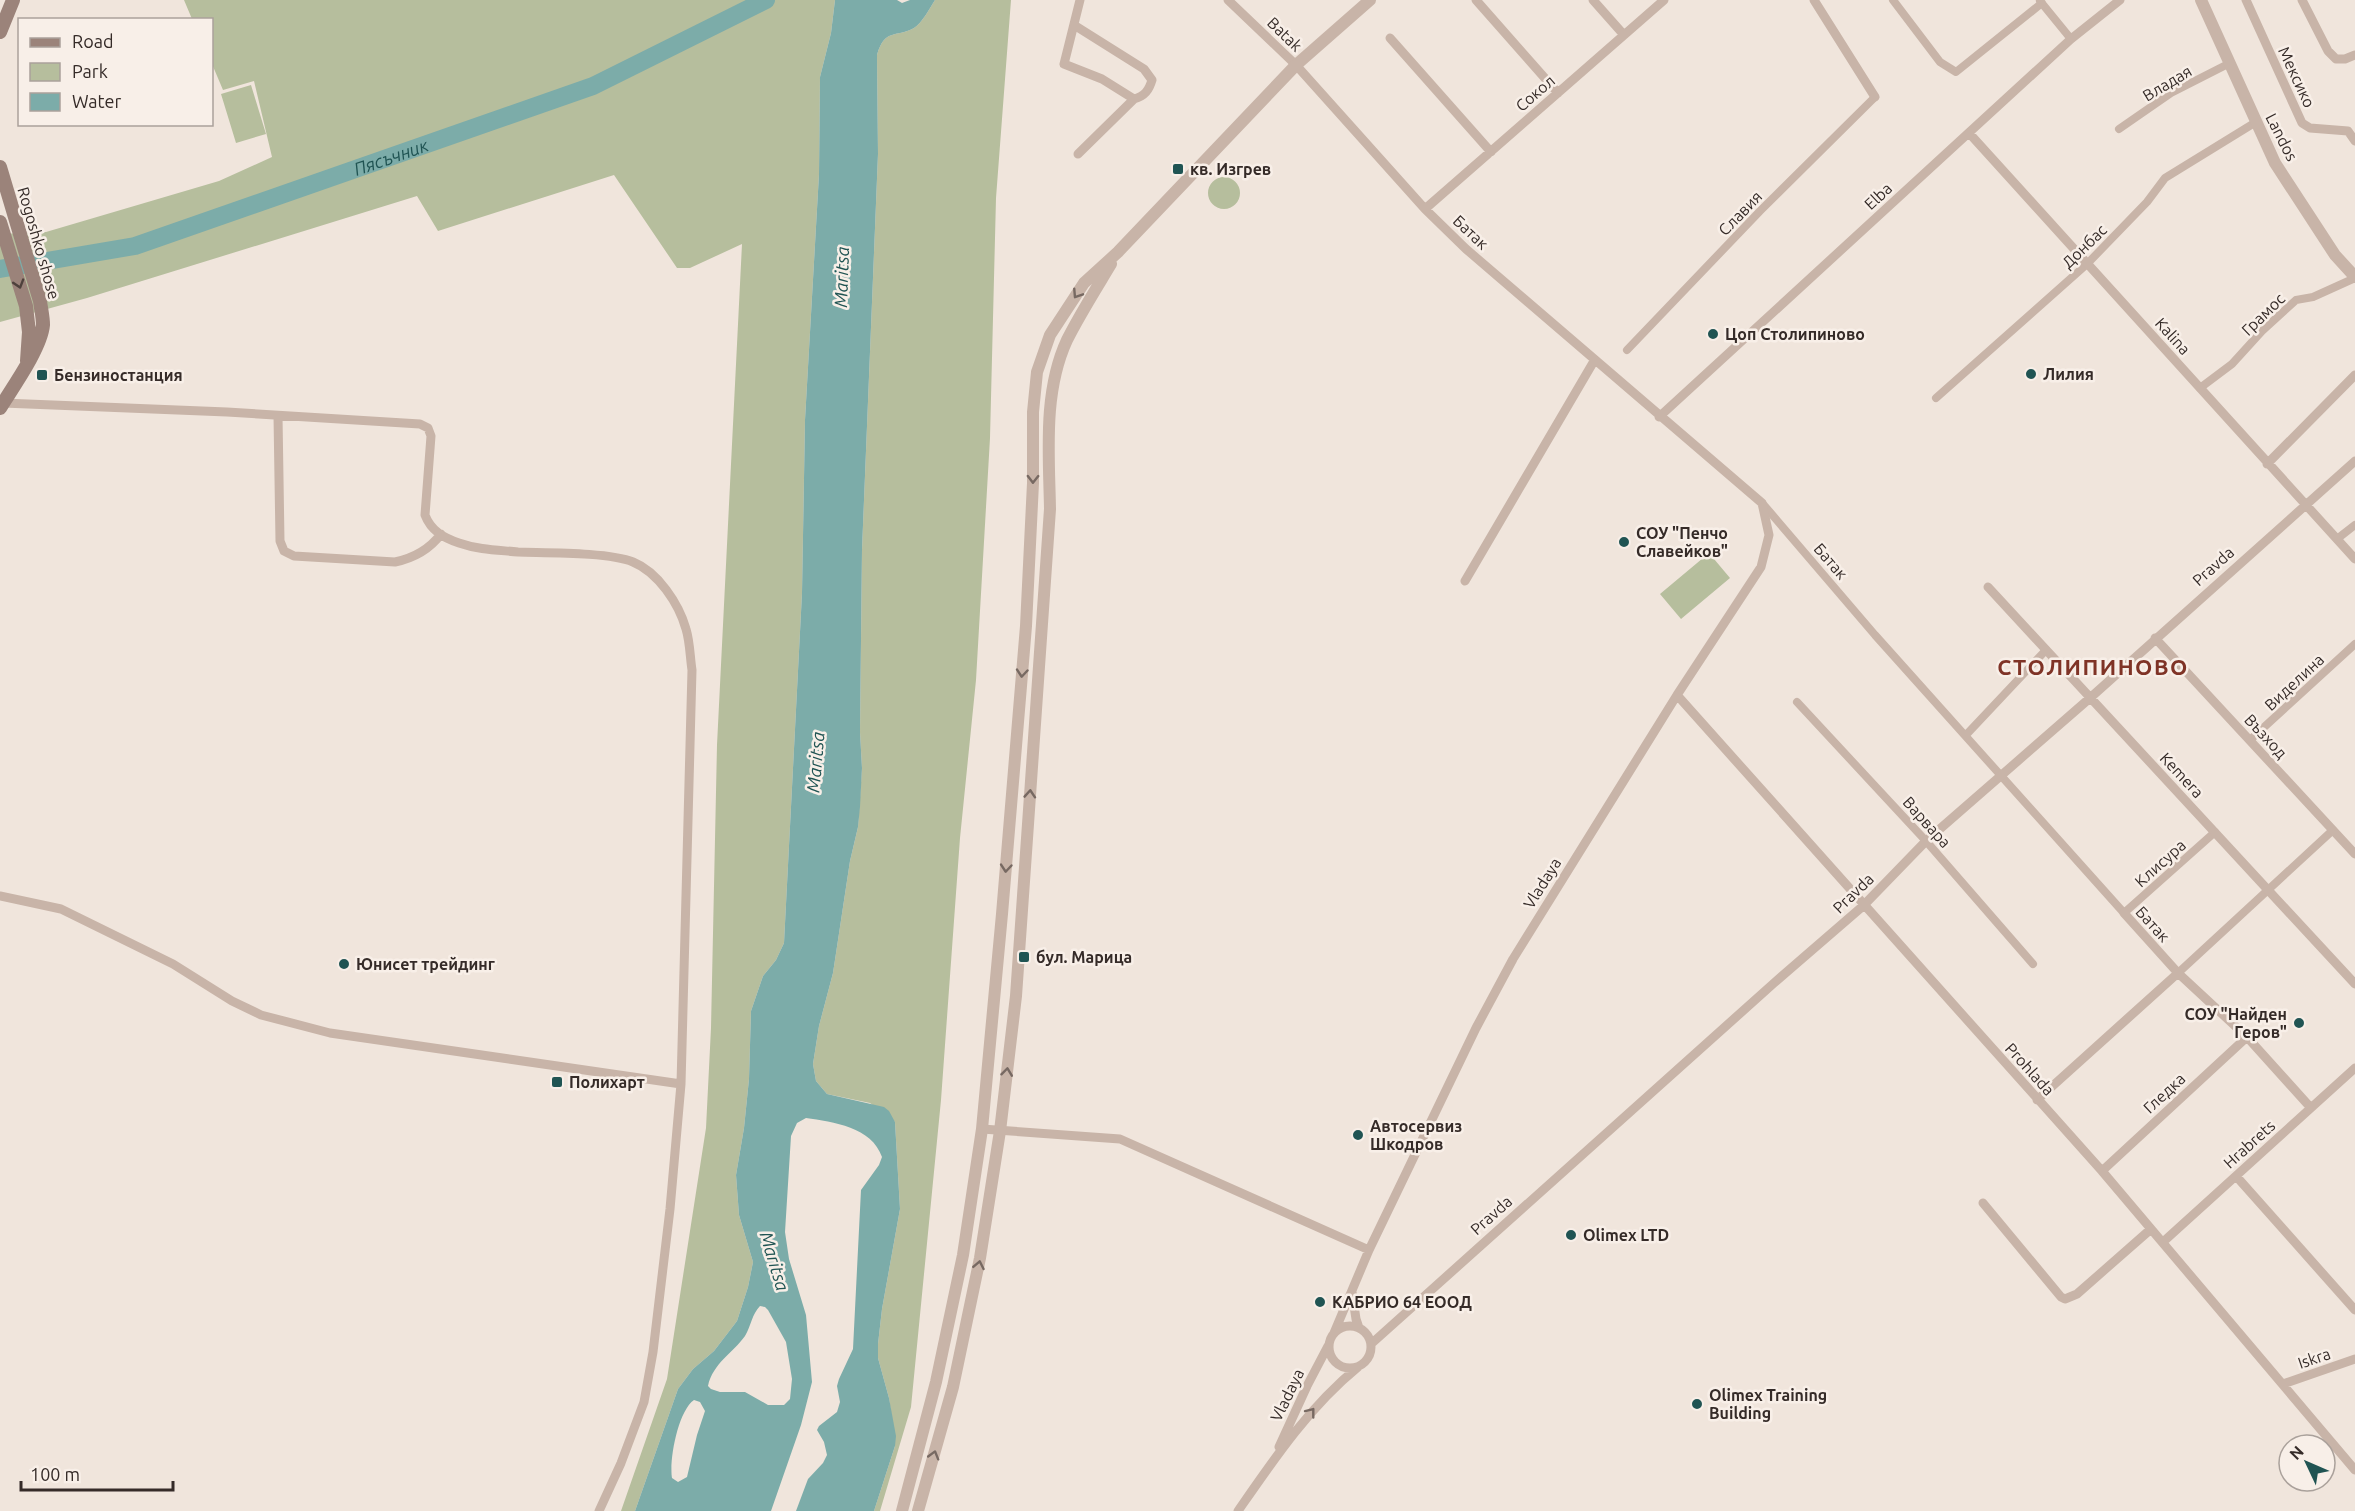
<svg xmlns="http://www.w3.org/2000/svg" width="2355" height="1511" viewBox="0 0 2355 1511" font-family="Ubuntu,sans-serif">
<rect width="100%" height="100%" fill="#f0e5dc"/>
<path fill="#b6be9d" d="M184,0H835L831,33L820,77L819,174L805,420L802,593L784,943L776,960L763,976L751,1011L749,1079L744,1128L736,1175L739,1215L753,1262L748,1287L737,1321L714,1351L693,1369L678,1389L635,1511H621L667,1379L706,1128L711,1028L717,745L742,244L690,268H677L614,175L438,231L417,196L87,298L0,322V234L46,232L219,181L272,157L254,81L223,90L212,64V20L192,19Z
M935,0H1011L996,198L990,438L976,680L960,838L941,1100L911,1407L880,1511H874L895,1446L889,1398L878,1358V1344L882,1309L900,1209L895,1122L870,1103L827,1094L816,1081L813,1064L819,1026L833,973L850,861L858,827L862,768L860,732L862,550L878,154L877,55C885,28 895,38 914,28C922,23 930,8 935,0Z
M251,85L266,134L236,143L221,94Z
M1208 193a16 16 0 1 1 32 0a16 16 0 1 1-32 0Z
M1709,553L1730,578L1681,619L1660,594Z"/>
<path fill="#7caca9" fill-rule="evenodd" d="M835,0H897L902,3L910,0H935C930,8 922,23 914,28C895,38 885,28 877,55L878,154L862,550L860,732L862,768L860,807L858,827L850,861L833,973L819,1026L813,1064L816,1081L827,1094L884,1107L889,1111L895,1122L900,1209L882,1309L878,1344V1358L889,1398L896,1436L895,1446L874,1511H796L808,1479L823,1463L827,1455L824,1442L817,1430L819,1426L837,1412L840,1402L837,1386L839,1379L853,1349L861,1190L879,1165L882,1157C872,1127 833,1122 806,1118L797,1123L791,1136L785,1232L789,1259L806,1315L812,1382L801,1425L771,1511H635L678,1389L693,1369L714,1351L737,1321L748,1287L753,1262L739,1215L736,1175L744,1128L749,1079L751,1011L763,976L776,960L784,943L802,593L805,420L819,174L820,77L831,33ZM760,1306L765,1307L768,1310L786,1342L792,1379L790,1399L784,1405H768L745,1392H720L711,1389L708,1386C713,1363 733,1353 745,1336C751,1326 752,1314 760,1306ZM694,1400L700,1402L705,1411L697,1435L687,1477L678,1482L672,1478C669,1460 678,1411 694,1400Z"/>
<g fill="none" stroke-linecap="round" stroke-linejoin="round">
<path stroke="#7caca9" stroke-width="18" id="s1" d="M0,269L135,246L593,86L766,0"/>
<path stroke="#c8b4a8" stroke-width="8" d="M1893,0L1940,62L1956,72L2042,3
M2040,1L2071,39
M2119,129L2171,93L2230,63
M1627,350L1760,211L1875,97
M2200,388L2232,364L2262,331L2296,300L2313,297L2355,278
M1936,398L2087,264L2147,202L2165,178L2256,122
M1763,504L1875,635L2124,913L2215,832
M2337,539L2355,525
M1797,702L1926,841L2033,964
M1966,735L2046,650
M2250,740L2355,644
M2178,973L2333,830"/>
<path stroke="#c8b4a8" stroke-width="9" d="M1228,0L1296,65L1425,209L1466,249L1762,503L1769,535L1761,567L1677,695L1513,959L1476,1028L1369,1250L1334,1333
M1476,0L1558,93
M1593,0L1624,35
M1814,0L1875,97
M2246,0L2302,123L2310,128L2348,131L2355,141
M2302,0L2328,51L2336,59H2345L2355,55
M1074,25L1144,69L1152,80C1149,90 1145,96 1134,99L1102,79L1064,64L1080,0
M1390,38L1491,152
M1969,133L2355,559
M1078,154L1134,99
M1425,209L1664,0
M3,403L227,412L420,424L428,428L431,436L425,515C431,531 444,538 459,543C479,550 498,550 518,552C546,553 609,552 633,562C658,572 679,604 686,629C690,642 690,657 692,670L681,1084L670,1209L653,1352L644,1402L621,1463L599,1511
M278,416L280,541L284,551L294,556L395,562C414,558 429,550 441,534
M1659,417L2071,39L2120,0
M2267,464L2355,375
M1465,581L1594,361
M1988,587L2355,984
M2155,638L2355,854
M1677,695L2102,1171L2355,1470
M0,896L61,909L173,964L232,1001L261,1015L330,1033L681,1084
M2124,913L2178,973L2247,1037L2311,1108
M2037,1100L2178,973
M982,1129L1120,1139L1369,1250
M2102,1171L2247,1037
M2236,1176L2355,1310
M1983,1203L2061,1297L2065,1299L2077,1294L2151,1229
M2163,1242L2355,1068
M1352,1292L1356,1319L1359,1328
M1329 1347a21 21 0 1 1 42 0a21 21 0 1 1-42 0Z
M1371,1344L1774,983L1863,906L1926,841L2090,698L2355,461
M2283,1384L2355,1359
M1279,1447L1307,1386L1328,1346
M1238,1511C1274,1459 1309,1407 1358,1367"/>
<path stroke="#c8b4a8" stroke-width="12" d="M2201,0L2275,163L2335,255L2355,277
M902,1511L936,1382L963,1255L982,1129L1002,914L1026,626L1033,483V412L1037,372L1050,335L1084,283L1118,252L1296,65L1370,0
M918,1511L953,1387L980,1258L1000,1131L1016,996L1050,509C1049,453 1043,392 1067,340C1080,314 1096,289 1111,264"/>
<path stroke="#9b837a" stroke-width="14" d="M0,32L13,0
M0,167L40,301C41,309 43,317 43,325C41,348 13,387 0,408
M0,222L26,306L29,332L27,361"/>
</g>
<defs><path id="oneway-chevron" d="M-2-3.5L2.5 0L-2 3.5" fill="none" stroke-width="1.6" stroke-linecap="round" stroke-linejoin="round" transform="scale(1.5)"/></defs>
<use stroke="#4e413c" href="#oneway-chevron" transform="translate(19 284) rotate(73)"/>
<g stroke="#776962">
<use href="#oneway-chevron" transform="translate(1077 294) rotate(123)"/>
<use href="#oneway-chevron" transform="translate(1033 479) rotate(91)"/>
<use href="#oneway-chevron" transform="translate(1022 673) rotate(95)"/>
<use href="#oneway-chevron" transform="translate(1030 794) rotate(-86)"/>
<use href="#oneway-chevron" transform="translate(1006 868) rotate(95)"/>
<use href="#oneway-chevron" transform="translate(1007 1072) rotate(-83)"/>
<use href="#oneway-chevron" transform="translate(979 1265) rotate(-79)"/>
<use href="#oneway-chevron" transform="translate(1311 1412) rotate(-52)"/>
<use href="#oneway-chevron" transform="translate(934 1455) rotate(-74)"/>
</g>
<g fill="#205453" stroke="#f8efe8" stroke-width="2">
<rect x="1172" y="163" width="12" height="12" rx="3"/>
<circle cx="1713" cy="334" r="6"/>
<circle cx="2031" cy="374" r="6"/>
<rect x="36" y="369" width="12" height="12" rx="3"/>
<circle cx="1624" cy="542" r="6"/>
<rect x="1018" y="951" width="12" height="12" rx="3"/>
<circle cx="344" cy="964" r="6"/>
<circle cx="2299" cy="1023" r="6"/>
<rect x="551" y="1076" width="12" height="12" rx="3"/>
<circle cx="1358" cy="1135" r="6"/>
<circle cx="1571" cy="1235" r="6"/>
<circle cx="1320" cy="1302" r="6"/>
<circle cx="1697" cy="1404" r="6"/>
</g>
<g text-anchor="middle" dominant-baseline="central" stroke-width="5" stroke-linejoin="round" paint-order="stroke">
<g font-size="16" fill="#352b28" stroke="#f8efe8">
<text transform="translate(1285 34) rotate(44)">Batak</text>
<text transform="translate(2297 77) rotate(65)">Мексико</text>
<text transform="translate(2167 83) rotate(-31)">Владая</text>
<text transform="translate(1535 93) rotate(-41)">Сокол</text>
<text transform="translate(2282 137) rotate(63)">Landos</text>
<text transform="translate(1878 196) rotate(-43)">Elba</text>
<text transform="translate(1740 213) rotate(-46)">Славия</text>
<text transform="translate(1471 232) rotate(43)">Батак</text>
<text transform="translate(39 243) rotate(74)">Rogoshko shose</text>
<text transform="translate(2084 246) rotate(-44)">Донбас</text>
<text transform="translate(2263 314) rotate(-44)">Грамос</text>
<text transform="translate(2173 336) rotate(48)">Kalina</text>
<text transform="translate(1831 561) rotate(49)">Батак</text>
<text transform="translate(2213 566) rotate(-42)">Pravda</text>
<text transform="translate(2294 682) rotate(-43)">Виделина</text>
<text transform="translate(2266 736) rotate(47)">Възход</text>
<text transform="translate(2182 775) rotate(47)">Kemera</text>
<text transform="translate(1927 822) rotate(48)">Варвара</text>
<text transform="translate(2160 863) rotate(-42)">Клисура</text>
<text transform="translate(1542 883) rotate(-58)">Vladaya</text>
<text transform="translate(1853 893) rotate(-44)">Pravda</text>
<text transform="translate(2153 924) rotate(48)">Батак</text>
<text transform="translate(2030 1069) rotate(48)">Prohlada</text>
<text transform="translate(2164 1093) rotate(-43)">Гледка</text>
<text transform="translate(2249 1144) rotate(-42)">Hrabrets</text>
<text transform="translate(1491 1215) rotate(-42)">Pravda</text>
<text transform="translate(2314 1358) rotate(-19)">Iskra</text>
<text transform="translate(1287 1395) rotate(-64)">Vladaya</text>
</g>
<g font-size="16" font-weight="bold" fill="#352b28" stroke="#f8efe8" text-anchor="start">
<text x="1190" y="169">кв. Изгрев</text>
<text x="1725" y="334">Цоп Столипиново</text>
<text x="2043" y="374">Лилия</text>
<text x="54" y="375">Бензиностанция</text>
<text x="1636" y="533">СОУ "Пенчо<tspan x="1636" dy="18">Славейков"</tspan></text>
<text x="1036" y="957">бул. Марица</text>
<text x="356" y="964">Юнисет трейдинг</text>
<text x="2287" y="1014" text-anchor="end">СОУ "Найден<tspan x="2287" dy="18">Геров"</tspan></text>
<text x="569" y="1082">Полихарт</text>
<text x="1370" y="1126">Автосервиз<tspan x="1370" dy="18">Шкодров</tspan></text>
<text x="1583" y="1235">Olimex LTD</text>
<text x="1332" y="1302">КАБРИО 64 ЕООД</text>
<text x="1709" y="1395">Olimex Training<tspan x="1709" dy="18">Building</tspan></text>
</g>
<g font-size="18" font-style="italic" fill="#205453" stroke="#f8efe8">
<text stroke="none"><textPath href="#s1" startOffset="408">Пясъчник</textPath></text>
<text transform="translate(841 277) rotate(-88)">Maritsa</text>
<text transform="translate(815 762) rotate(-85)">Maritsa</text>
<text transform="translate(775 1261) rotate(73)">Maritsa</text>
</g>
<g font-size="22" font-weight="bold" letter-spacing="1.5" fill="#7f3326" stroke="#f8efe8">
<text x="2093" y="666">СТОЛИПИНОВО</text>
</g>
</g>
<rect x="18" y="18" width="195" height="108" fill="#f8efe8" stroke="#aaa19b" stroke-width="1.5"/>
<rect x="30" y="38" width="30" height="9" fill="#9b837a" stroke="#aaa19b" stroke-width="1.5"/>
<text x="72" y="48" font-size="18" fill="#352b28">Road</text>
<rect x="30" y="63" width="30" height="18" fill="#b6be9d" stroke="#aaa19b" stroke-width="1.5"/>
<text x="72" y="78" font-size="18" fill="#352b28">Park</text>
<rect x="30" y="93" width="30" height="18" fill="#7caca9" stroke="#aaa19b" stroke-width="1.5"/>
<text x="72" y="108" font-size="18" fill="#352b28">Water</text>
<g transform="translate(2307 1463) rotate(314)"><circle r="28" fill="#f8efe8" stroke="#aaa19b" stroke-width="1.5"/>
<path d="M0-4.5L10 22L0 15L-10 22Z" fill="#205453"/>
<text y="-9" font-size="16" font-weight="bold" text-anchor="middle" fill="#352b28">N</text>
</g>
<path d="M21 1481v9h152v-9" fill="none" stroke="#352b28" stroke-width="3"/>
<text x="30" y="1481" font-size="18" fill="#352b28" stroke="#f8efe8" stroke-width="4.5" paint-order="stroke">100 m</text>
</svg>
